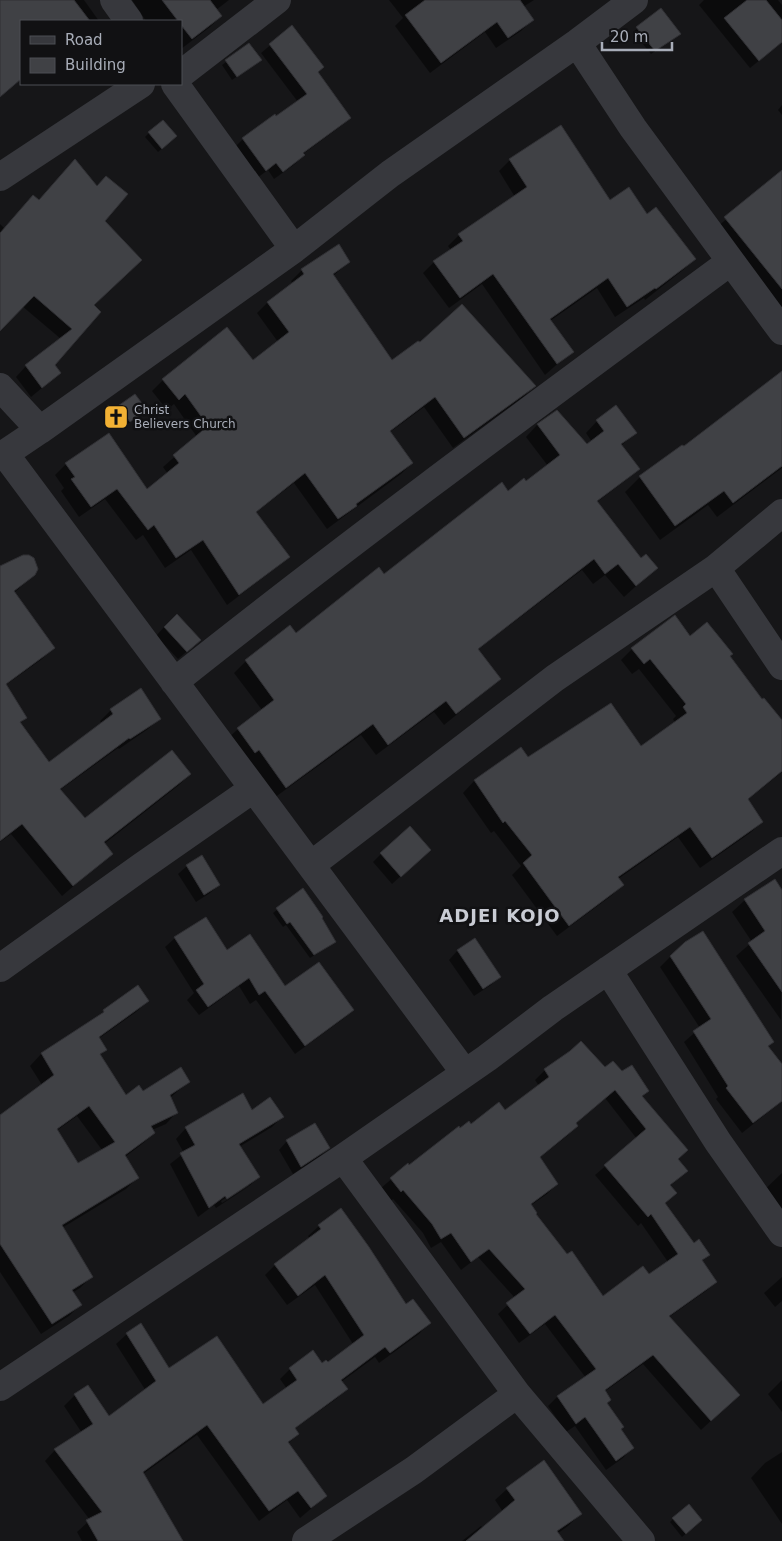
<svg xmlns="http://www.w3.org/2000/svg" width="782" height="1541" viewBox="0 0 782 1541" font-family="'DejaVu Sans',sans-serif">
<rect width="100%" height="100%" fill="#161618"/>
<path fill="#0007" fill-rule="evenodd" d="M0,0H84L99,21H21V68L18,71L21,74V78L0,97Z
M132,0H229L216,10L221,16L210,27L181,49V21H146Z
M389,0H534L523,7L532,20L521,31L496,48L485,32L430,73L395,26L403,18Z
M704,0H778L782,5V42L750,68L699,5Z
M661,10L676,37L651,54L633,32Z
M292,27L317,73L350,118L341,126L303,154L295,164L274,179L268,170L257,178L235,147L243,139L298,102L261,53Z
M249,45L256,63L232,80L222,65Z
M782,105V115L778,110Z
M149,133L172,140L158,152L145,137Z
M510,160L609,202L694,259L683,270L645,300L644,298L615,317L597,288L550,321L572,351L545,375L482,284L449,308L423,273L434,262L451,250L448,246L459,235L515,197L499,171Z
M782,171V318L716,228Z
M38,201L104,221L92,305L54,365L60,373L31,397L16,377L26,366L61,339L22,306L0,329V224L4,228Z
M349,262L333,276L392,362L534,386L523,397L453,448L424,407L390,432L412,463L401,474L327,529L294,483L255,513L288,557L277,567L227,605L191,550L165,568L143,535L136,540L105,499L79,517L61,491L64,488L55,475L66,464L147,490L168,474L163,467L197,437L174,404L167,410L152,391L163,380L253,362L278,342L257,313L267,303L293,284L291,281L302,270Z
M782,387V468L717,517L708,505L660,540L625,492L640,477Z
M119,407L142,414L126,425L115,410Z
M556,411L587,446L592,442L586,433L597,421L635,432L621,446L638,468L626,480L597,502L641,560L656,568L624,597L605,575L593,584L582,570L477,650L499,679L487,690L444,725L434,712L376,755L361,735L274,798L226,740L238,729L262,710L234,673L246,661L290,627L296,635L508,492L526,482L548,466L526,437L537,425Z
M0,565L1,567L34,574L14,593L53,647L42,659L0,689Z
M164,627L191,648L178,659L156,636Z
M690,637L729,657L762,701L782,722V772L747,800L762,822L750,833L700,868L678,837L618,879L622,885L611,896L557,936L512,875L521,866L494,831L491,833L463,793L474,781L521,749L528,759L641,748L675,723L673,719L676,716L639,669L632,674L621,660L632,649Z
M140,690L159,718L148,729L119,749L118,748L60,790L84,820L190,774L179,785L104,844L112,853L62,896L11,834L0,842V695L25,718L19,724L49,764L102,724L100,721L111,710Z
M381,854L421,858L392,884L373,862Z
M187,866L219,885L210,893L196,902L178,874Z
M774,881L782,892L781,1020L736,956L752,942L732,912L745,900Z
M302,890L335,942L310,958L286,925L283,927L273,913Z
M175,938L227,952L284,988L353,1010L343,1019L295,1054L256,1000L250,1004L239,986L199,1015L187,1000L194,993L165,947Z
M474,940L499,976L491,985L474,996L449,960L457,951Z
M670,957L767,1047L782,1066V1101L742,1133L716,1099L718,1097L684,1042L700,1028L660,967Z
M148,1001L136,1012L98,1039L105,1050L99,1056L125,1097L189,1081L170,1098L177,1112L166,1124L152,1130L154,1133L142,1144L125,1157L137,1178L126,1189L62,1228L91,1277L80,1288L72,1293L80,1305L69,1316L41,1334L0,1272V1116L42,1085L30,1066L41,1054L94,1020L104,1011ZM77,1116L102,1150L78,1165L56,1131Z
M605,1069L622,1073L647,1091L641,1097L677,1160L686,1171L670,1186L664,1204L693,1244L708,1254L702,1261L716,1282L706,1291L669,1317L728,1405L701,1430L643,1364L604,1392L606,1404L620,1429L632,1448L623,1458L606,1470L575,1426L566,1432L548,1406L558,1396L586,1378L545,1324L519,1343L498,1314L515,1298L478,1257L461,1270L441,1242L431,1248L423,1233L393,1199L391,1201L381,1188L408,1165L409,1166L460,1130L505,1112L539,1086L535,1080L545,1070ZM605,1098L637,1139L595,1175L638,1226L641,1223L668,1262L649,1276L603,1298L567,1256L534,1214L530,1206L547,1194L557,1184L539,1158L567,1136L576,1126L575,1124Z
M252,1112L282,1117L272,1127L239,1147L259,1177L248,1187L216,1208L214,1205L198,1217L170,1164L184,1153L176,1139L186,1128ZM249,1183V1186L222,1203L221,1201Z
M287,1141L328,1148L320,1156L293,1174L279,1150Z
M782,1173V1224L761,1193Z
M341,1210L406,1306L429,1323L419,1334L379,1363L375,1357L341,1382L346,1389L336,1399L294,1429L297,1434L288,1444L326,1496L300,1518L287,1500L259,1521L197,1435L143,1474L182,1541H82L77,1532L90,1520L45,1461L55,1450L82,1433L64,1406L75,1395L88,1386L109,1417L146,1391L116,1344L127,1334L168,1370L262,1406L287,1389L280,1379L290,1369L328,1363L353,1344L315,1285L287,1305L265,1275L275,1265L310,1239L308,1236L319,1226Z
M782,1277V1301L775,1307L764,1293Z
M782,1380V1412L768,1394Z
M782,1452V1524L751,1478L765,1463Z
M507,1489L580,1514L568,1526L557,1534L563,1541H462L481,1526L483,1528L503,1512L495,1500Z
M673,1519L697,1524L682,1537L670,1522Z"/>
<path fill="#404145" stroke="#303034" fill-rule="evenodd" d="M0,0H74L90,21H21V79L0,97Z
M162,0H210L222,16L192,39L181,25V21H178Z
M425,0H520L534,20L508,38L497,22L441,63L405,15Z
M747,0H766L782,20V42L759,61L724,18Z
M661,8L681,34L655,51L636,27Z
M292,25L324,67L318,72L351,118L303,153L305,155L283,172L276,163L266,171L242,138L275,114L276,116L307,94L269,44Z
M249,43L262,60L237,77L225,60Z
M163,120L177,136L162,149L148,132Z
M561,125L610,200L629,187L647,214L656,207L696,259L656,289L655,288L627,307L608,278L550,319L574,352L557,364L493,274L460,298L433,261L463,241L458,234L527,187L509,159Z
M75,159L97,186L106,176L128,194L105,221L142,260L94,305L101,312L55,365L61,373L42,388L25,365L72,329L34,296L0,331V233L33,195L39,200Z
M782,170V289L724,217Z
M339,244L350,262L333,274L392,360L418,341L420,342L462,304L536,386L464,438L435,397L390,431L413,463L356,504L357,506L338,519L305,473L256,512L290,557L239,595L203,540L176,558L154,525L148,530L117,489L91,507L71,479L75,477L65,463L109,433L147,489L179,463L173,455L208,426L185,394L179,400L162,379L227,327L253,360L289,332L267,302L304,274L301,269Z
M782,371V466L733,503L724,491L675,526L639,476L682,445L684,446Z
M135,394L147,410L130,422L118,406Z
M616,405L637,433L621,444L640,469L597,501L641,558L646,554L658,568L636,586L618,564L605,574L594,559L478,649L501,679L456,714L446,701L388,745L373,724L286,788L259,750L255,753L237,728L274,700L245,660L290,625L296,633L379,567L384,574L502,482L508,491L524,478L526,481L560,455L537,424L557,410L587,444L604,431L596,420Z
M23,555H29L34,558L38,569L35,575L14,591L55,648L6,684L27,718L20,722L49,762L113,714L110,709L141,688L161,719L130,739L129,738L60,789L85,818L172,750L191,774L104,842L113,854L73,886L22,824L0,841V566Z
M177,614L201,640L187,652L164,627Z
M675,615L690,636L707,622L733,654L730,656L762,699L764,698L782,720V771L748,799L763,822L712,858L690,827L618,877L624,885L569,926L523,863L532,855L505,821L503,823L474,780L521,747L528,757L611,703L641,746L687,713L683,707L686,704L650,659L644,664L631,648Z
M410,826L431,850L401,877L380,853Z
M202,855L220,885L204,895L186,865Z
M775,879L782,890V992L748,943L765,931L744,899Z
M303,888L323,917L322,918L336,942L314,955L290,922L287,924L276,908Z
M206,917L227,950L250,934L285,986L319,962L354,1010L305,1046L265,991L259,995L249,978L208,1007L196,990L204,984L174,937Z
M703,931L774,1042L768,1046L782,1064V1101L753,1123L726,1088L728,1086L693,1031L711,1019L670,956L685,942Z
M475,938L501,977L483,989L457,950Z
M138,985L149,1001L99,1037L107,1050L100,1054L126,1095L139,1085L143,1091L181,1067L190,1082L170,1095L178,1113L151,1126L155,1133L125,1155L139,1178L62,1225L93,1277L72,1290L82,1305L52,1324L0,1244V1115L54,1075L41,1053L104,1012L103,1010ZM89,1106L115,1142L78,1163L57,1129Z
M581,1041L605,1067L613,1061L622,1071L632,1065L649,1091L642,1096L688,1150L678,1159L688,1171L670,1185L677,1193L665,1203L694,1243L699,1239L710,1255L702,1260L717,1282L669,1316L740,1395L711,1421L653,1355L605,1390L611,1400L607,1403L624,1427L621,1429L634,1448L616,1461L585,1417L576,1424L557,1396L596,1369L555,1315L530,1334L506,1303L525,1289L489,1249L471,1262L451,1233L441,1239L432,1224L403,1190L401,1192L390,1178L408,1163L409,1165L459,1126L460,1128L469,1121L471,1124L499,1102L505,1110L549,1077L544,1069L570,1051ZM615,1090L646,1129L604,1165L648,1217L651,1214L678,1254L649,1274L643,1266L603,1296L572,1251L567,1254L536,1214L537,1213L531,1204L558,1184L540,1157L578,1126L576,1123Z
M243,1093L252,1110L270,1097L284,1117L239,1144L260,1177L227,1199L225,1196L209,1208L180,1153L195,1145L185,1127Z
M315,1123L330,1148L301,1167L286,1140Z
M341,1208L369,1247L406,1304L413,1299L431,1323L390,1353L385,1347L341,1380L348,1389L295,1428L299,1434L288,1442L327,1496L311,1508L298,1491L269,1511L207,1425L143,1472L183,1541H98L86,1520L102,1512L54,1449L93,1424L74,1394L88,1385L109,1416L156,1381L126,1333L141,1323L169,1368L217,1336L263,1404L297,1380L289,1368L313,1350L322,1363L326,1360L328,1362L364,1335L325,1275L298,1296L274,1264L321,1229L318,1225Z
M544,1460L582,1514L557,1531L564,1541H466L515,1500L506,1488Z
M689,1504L702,1520L686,1534L672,1518Z"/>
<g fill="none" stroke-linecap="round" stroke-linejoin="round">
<path stroke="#37383d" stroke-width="28" d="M114,0L129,21
M577,43L633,128L782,331
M181,74L277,0
M175,84L294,249
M0,177L141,84
M0,387L40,430
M5,454L465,1073
M0,457L40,430L294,249L390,174L577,43L634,0
M716,568L782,666
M174,682C356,537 543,400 730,262
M311,865L555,678L716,568L782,513
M0,968L141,867L253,789
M608,970L718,1142L782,1233
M343,1158L517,1394L641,1541
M0,1387L343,1158L487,1058L553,1008L782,851
M306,1541L414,1470L517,1394"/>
</g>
<defs>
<symbol id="church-square" viewBox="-11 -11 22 22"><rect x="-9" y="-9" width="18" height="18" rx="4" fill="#f2b134" stroke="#111113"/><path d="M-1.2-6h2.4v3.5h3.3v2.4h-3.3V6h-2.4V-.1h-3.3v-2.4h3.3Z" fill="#111"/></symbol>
</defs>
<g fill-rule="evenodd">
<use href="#church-square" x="102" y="403" width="28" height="28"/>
</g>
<g text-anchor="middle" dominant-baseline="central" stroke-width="5" stroke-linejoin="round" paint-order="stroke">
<g font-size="12" fill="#a8adb8" stroke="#111113" text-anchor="start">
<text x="134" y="410">Christ<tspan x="134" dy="14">Believers Church</tspan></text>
</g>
<g font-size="18" font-weight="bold" letter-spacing="1" fill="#c9ccd4" stroke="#111113">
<text x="500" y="915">ADJEI KOJO</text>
</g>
</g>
<rect x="20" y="20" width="162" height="65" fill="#111113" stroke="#4d4f55"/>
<rect x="30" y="36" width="25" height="8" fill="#37383d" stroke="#4d4f55"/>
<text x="65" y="45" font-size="15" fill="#a8adb8">Road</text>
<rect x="30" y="58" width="25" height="15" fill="#404145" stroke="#4d4f55"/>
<text x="65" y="70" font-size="15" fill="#a8adb8">Building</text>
<path d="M602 42v8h70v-8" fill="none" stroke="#a8adb8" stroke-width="2.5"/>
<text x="610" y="42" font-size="15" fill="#a8adb8" stroke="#111113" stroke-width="4" paint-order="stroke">20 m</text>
</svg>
